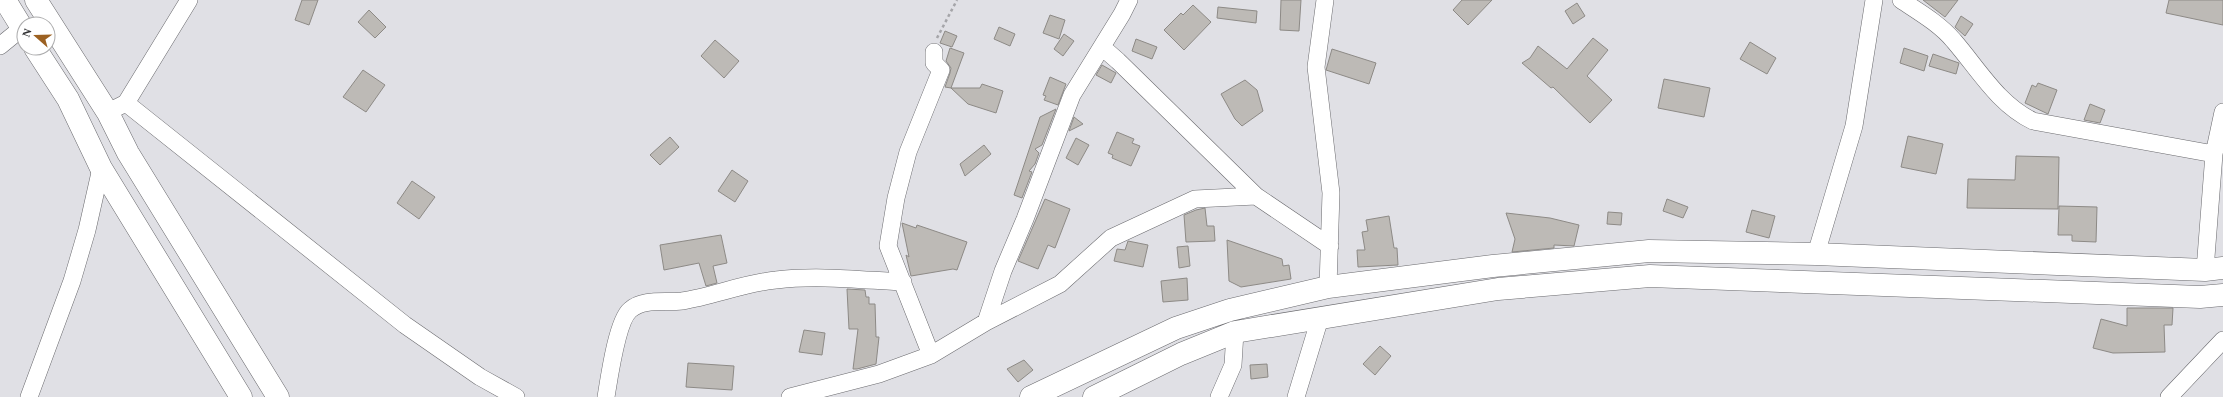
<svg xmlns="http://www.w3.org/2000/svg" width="2223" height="397" viewBox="0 0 2223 397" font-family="'Times New Roman',serif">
<rect width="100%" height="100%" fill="#e0e0e5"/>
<path fill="#bdbab6" stroke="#8d8a86" d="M302,0H318L309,25L295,20Z
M1281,0H1301L1299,31L1280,30Z
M1462,0H1492L1468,25L1453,10Z
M1923,0H1958L1945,17Z
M2169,0H2223V25L2166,13Z
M1577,3L1585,16L1573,24L1565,11Z
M1193,5L1211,22L1184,50L1164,30L1181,13L1183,15Z
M1218,7L1257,11L1256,23L1217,18Z
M369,10L386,27L375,38L358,22Z
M1050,15L1065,20L1059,39L1043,33Z
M1961,16L1973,24L1965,36L1955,27Z
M999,27L1015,34L1010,46L994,39Z
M945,31L957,36L952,47L940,43Z
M1064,34L1074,41L1063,56L1054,49Z
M1593,38L1608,50L1587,76L1612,100L1590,123L1553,87L1551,88L1522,63L1530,58L1538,46L1567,69Z
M1136,39L1157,47L1152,59L1132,51Z
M715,40L739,61L724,78L701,56Z
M1750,42L1776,58L1767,74L1740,59Z
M950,48L964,53L951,88H980L982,84L1003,91L996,113L968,104L951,88L945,87L950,73L951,68L946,61Z
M1904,48L1928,56L1924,71L1900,63Z
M1332,49L1376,63L1369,84L1326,70Z
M1933,54L1959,63L1956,74L1929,66Z
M1102,65L1116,73L1111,83L1096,75Z
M363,70L385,85L366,112L343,97Z
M1050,77L1066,84L1058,105L1044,100L1046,96L1043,95Z
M1664,79L1710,88L1704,117L1658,108Z
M1245,80L1257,90L1263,111L1242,126L1235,119L1221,94Z
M2038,83L2057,90L2048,114L2025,103L2032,85L2036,87Z
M2090,104L2105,110L2100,123L2084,120Z
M1056,109L1042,145L1035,149L1039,153L1035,164L1029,171L1032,172L1022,198L1014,195L1040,117Z
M1074,117L1083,124L1069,131Z
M1117,132L1134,139L1132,143L1140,146L1131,166L1112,158L1113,155L1108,153Z
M1908,136L1943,144L1936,174L1901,167Z
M670,137L679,147L660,165L650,155Z
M1076,138L1089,145L1078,165L1066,158Z
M984,145L991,154L965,176L960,164Z
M2016,156L2059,157L2058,209L1967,208L1968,179L2015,180Z
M732,170L748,181L735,202L718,191Z
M412,181L435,197L419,219L397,203Z
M1045,199L1070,209L1055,248L1048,245L1038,269L1018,261Z
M1667,199L1688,207L1683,218L1663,211Z
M2059,206L2097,207L2096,242L2072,241V235H2058Z
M1205,208L1207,226H1214L1215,241L1186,242L1184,215L1196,210Z
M1752,210L1775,216L1769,238L1746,232Z
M1608,212L1622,213L1621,225L1607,224Z
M1506,213L1550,218L1579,225L1574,246L1554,245V248L1512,252L1515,239Z
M1389,216L1394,248H1397L1398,265L1358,267L1357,250H1365L1362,232L1368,231L1366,220Z
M902,223L916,228L917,225L967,242L957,270L953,269L911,276L906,255L909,257Z
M721,235L727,263L713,266L717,283L706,286L699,263L664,270L660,245Z
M1227,240L1282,259L1283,266L1289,265L1291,279L1241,287L1229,281Z
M1128,241L1148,245L1143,267L1114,261L1117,249L1125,250Z
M1188,246L1190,266L1179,268L1177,247Z
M1187,278L1188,300L1163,302L1161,281Z
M847,289L865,290L866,297H869V304H875L876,337H879L876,364L857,369H853L858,329H849Z
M2127,308H2173L2172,325H2164L2165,352L2113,353L2093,348L2101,319L2127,326Z
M804,330L825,333L822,355L799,352Z
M1380,346L1391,356L1375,375L1363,364Z
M1024,360L1033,370L1018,382L1007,369Z
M688,363L734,366L732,390L686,387Z
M1267,364L1268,377L1251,379L1250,365Z"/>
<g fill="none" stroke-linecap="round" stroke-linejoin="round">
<defs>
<path id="minor" d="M1325,0L1316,67L1331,193L1328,287
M1901,0C1919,12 1940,24 1954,41C1979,70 1998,104 2033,121L2214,154
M0,46L22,28
M1102,47L1118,61L1256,196L1330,246
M126,103L405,325L480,377L516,397
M116,108L126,103L189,0
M1816,254L1854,126L1874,0
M2205,270L2214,154L2223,112
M986,322L1003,271L1025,219L1072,95L1122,14L1129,0
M931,355L888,246L896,198L908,152L941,70L934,63V52
M29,397L72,281L87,230L101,168
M606,397C609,379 617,321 630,310C643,298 665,303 682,301C714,296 744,283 776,280C818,275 861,280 903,282
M790,397L879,374L931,355L986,322L1060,284L1111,238L1195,199L1256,196
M1219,397L1233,365L1235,332
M1296,397L1320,318
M2169,397L2223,340"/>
<path id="tertiary" d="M5,0L24,31
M36,0L108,113L128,153L278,397
M35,48L68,99L101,168L241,397
M1031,397L1176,328L1230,310L1328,287L1493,266L1649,251L1816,254L2205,270L2223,268
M1094,397L1181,354L1235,332L1498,289L1650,276L2200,297L2223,295"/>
</defs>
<use href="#minor" stroke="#6a6a6e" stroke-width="18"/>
<use href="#tertiary" stroke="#6a6a6e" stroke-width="23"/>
<path stroke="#a5a5a9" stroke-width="2.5" stroke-dasharray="3 3" stroke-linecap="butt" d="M937,38L957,0"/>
<use href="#minor" stroke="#fff" stroke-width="17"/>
<use href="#tertiary" stroke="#fff" stroke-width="22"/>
</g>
<g transform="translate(36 36) rotate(290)"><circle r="19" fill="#ffffff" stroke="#acacad"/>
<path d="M0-3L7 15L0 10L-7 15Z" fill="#9c6122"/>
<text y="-6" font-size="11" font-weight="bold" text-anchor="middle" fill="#303032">N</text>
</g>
</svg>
